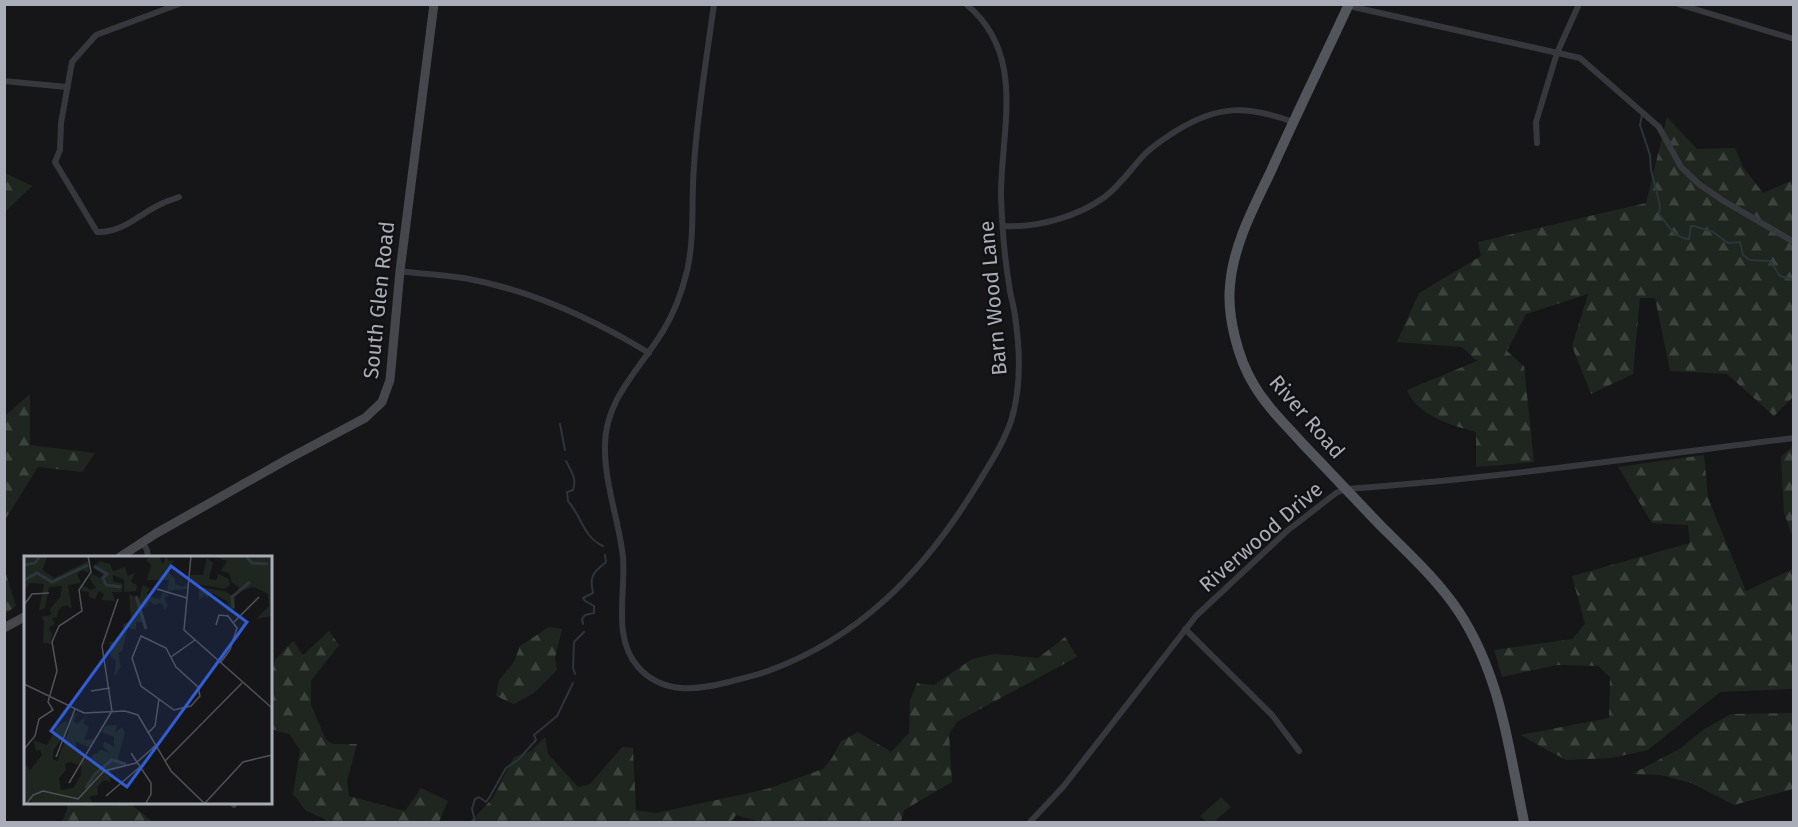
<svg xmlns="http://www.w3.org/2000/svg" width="1798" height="827" viewBox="0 0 1798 827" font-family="'Fira Sans',sans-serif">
<defs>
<pattern id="forest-firs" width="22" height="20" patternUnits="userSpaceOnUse" patternTransform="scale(1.5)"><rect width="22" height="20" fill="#1e261f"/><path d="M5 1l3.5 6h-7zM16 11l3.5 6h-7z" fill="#3c433d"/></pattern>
</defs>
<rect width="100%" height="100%" fill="#161618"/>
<path fill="url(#forest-firs)" d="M1667,117L1697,149L1735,148L1743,167L1763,193L1793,180V397L1774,416L1727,374L1670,371L1655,298H1640L1633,374L1591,394L1572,346L1588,294L1526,314L1507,351L1524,366L1534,462L1476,467V432C1453,426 1416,415 1407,390L1477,361L1462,347L1397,342L1419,293L1481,256L1478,242L1646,203Z
M5,173L32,186L5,212Z
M30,394V445L95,453L82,472L38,467L5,520V416Z
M1793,446V538L1784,513L1781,457Z
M1704,455L1708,498L1746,591L1793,569V689L1720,692L1648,750L1611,758L1566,760L1520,735L1609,718L1610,677L1598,666L1557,665L1502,677L1494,650L1572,639L1585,624L1572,576L1690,543L1688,525L1652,523L1618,467Z
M5,571L16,606L5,614H4Z
M549,627L562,629L555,658L557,670L534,693L514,704L496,696L499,680L514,662L520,646Z
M329,631L339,645L311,681V705L326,740L333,744H357L347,781L349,796L405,811L421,788L448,801L439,822H324L325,819L306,811L293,794L300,750L289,734L270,729V680L275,660L293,641L303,655Z
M1065,637L1077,657L958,721L949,734L952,782L904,810L901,822H823L820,820L817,822H760L736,815L731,822H470L492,799L514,757L531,751L545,737L548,754L578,787L590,784L622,747L633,748L636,810L656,813L767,789L823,769L832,758L841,741L858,732L891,752L909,733L910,700L917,683L934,685L972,659L995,654L1038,658Z
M1793,713V789L1734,805L1691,783L1661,775L1632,774L1681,748L1704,729L1731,714Z
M67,802H128L153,822H62L67,810Z"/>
<path fill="#1e261f" d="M1221,797L1231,807L1214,822H1206L1200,816Z"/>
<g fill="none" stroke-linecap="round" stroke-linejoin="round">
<path stroke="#2c353c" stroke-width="2" d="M1642,115L1640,125L1650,155L1651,170L1660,205L1659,214C1667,224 1675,239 1689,239L1691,226H1694L1713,232L1728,243L1740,242L1743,255L1750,260L1770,261L1780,276L1794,280
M560,424L565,450
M566,461C571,471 577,478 573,490L567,492L568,501C581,515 583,537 603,546
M583,624L582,619L585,615L594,613V606L585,601L583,598L593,593C589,574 594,573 606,562L605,555
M575,674L573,668L574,642L584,632
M475,822L472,809L475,799L479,797L486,802L489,798L506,768L518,760L536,740L534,735L557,716L573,683"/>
<path stroke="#37383d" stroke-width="6" d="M179,4L96,35L72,62L61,123L60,150L55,162L97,232C123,233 139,214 161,204C167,201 173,199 179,197
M714,4C707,56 697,114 694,166C691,201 695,236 687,271C682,292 674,313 663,331C641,368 605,399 605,445C604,483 619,520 623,557C626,594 612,637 638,667C663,695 697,690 729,682C742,678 755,676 768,671C859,638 922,573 972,493C986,470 1002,447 1011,421C1021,389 1020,349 1015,316C1014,306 1010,295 1009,284C1004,255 1002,225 1001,195C1001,129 1027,54 966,4
M1678,4L1794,39
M1349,6L1580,58L1659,127L1681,167L1699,184L1722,200L1794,242
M4,81L67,87
M1537,143L1536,122L1557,53L1579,4
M1003,226C1037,228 1078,217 1106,196C1120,185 1131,169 1143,156C1152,146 1165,138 1176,131C1218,105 1247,105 1293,122
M400,271C422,274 446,275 469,279C533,291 593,319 649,353
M142,542L147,550L148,557
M1185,629L1272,715L1299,751
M233,802L234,805
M1030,822L1063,787L1196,616L1287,531L1336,493L1345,489C1496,479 1644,456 1794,438"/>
<path stroke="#45474d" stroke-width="9" d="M120,557L155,534L286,460L365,418L382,402L390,380L400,271L434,4
M4,628L26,616"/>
<path stroke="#53555c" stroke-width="10" d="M1349,4C1323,60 1296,115 1271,171C1254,207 1233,245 1230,286C1227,316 1238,359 1254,385C1267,407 1285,424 1302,443C1328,470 1354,498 1380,525C1408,553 1437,579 1459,612C1501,676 1509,750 1524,822"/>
</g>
<g text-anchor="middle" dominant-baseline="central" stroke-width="4.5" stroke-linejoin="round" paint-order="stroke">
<g font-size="21" fill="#a8adb8" stroke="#111113">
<text transform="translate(993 298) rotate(-95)">Barn Wood Lane</text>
<text transform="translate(379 300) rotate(-84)">South Glen Road</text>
<text transform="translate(1307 417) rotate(49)">River Road</text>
<text transform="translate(1261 537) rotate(-41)">Riverwood Drive</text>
</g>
</g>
<g transform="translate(24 556)">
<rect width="248" height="248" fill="#161618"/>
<path d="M127,0H135L139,8L142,0L145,5L151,4L142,14L151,23V28L159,31L163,28V33L143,35L145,24H123L127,9L122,4ZM247,0V60L232,63L245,50L244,38L230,31L213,36L215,31L208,27L205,17L197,15L203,5L192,1ZM183,2L189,7L185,23L192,24L195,18L205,23L206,29L201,33L166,27V19H179ZM64,5L65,17L58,14L53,18L57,27L44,29L48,53L42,49L35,53L33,61L28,62L31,68L25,72L28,77L27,88L19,87L20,65L17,61L27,59L26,53L36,41L38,30L25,31L21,52L15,54L20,28L5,27L0,34V25L13,10L30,22ZM76,5L86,8L89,15L101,11L104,20L111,16L107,26L113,29L112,35L100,36V24L89,19V25L99,28L98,36H88L91,45L78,44L80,38L75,35L71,43L65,41V36L57,35L59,29L66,34L72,32L65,22L68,18L76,22L79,18L69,12ZM119,29L126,33L122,37L126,41L136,43L139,36L146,38L140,42L144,50L141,54L137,47L130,49L126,45L122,52H116L119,66H112V74L104,72L98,95L94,97L97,111L90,121L92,105L87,101L85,86H92V81L99,79V68L107,65L105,38L115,43ZM175,31L201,35L211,42V53L203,56L204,46L190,38H184V42L180,39L175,44ZM54,156L49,165L53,168L63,159L59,167L65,171L60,184L72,183L67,192L52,186L51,194L62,199L67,208L66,201L77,194L86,197L79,191L80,185L90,191V181L78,176L81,170L93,169L91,177L98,171L101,176L94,203L101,211L87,215L86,226L80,224L73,231L74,239L65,241L69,247H6L7,243L0,247V207L6,214L18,199L16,194L12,195L9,184L23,189L33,171L43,164L42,177L29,195V203L33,205L44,177L45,163ZM46,206L57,210V219L49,232L37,234L35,222L42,214L41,208Z" fill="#1e261f" fill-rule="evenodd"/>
<path d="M4,0H24L15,21L0,29V4ZM199,0H247V31L239,28L238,34Z" fill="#1e261f"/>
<path fill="none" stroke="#2c353c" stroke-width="3" d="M222,0L228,7L244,8M0,9L11,7L16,0M70,10L83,18L79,22L82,29L97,31M0,24L13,17L28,26L64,9M112,40L122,73M209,52L208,41L226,26M62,232L71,218L88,204L102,208"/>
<path fill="none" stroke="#505258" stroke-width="1.5" d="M167,0L160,74L248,152M133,33L163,42M0,49L8,38L25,37M210,66L235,41M192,69L195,59L204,60L213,72L206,94L197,106M117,80L142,92L152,111L174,131L176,140L167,150L150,154L117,130L108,102ZM147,101L171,84M0,128L60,157L101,155L114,159L147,215L180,247M67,135L86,132M125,176L131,170L135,143M0,193L11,180L15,163L29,154L24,146L33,115L28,86L35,70L58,55L55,34L67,16L64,0M107,197L127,227V238L122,247M32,201L51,153M141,205L218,127M45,227L88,155L78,90L94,43M82,240L117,210M3,247L9,239L19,235L54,243L80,215L112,207L132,189M181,247L219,206L248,199"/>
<path fill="#325cd3" fill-opacity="0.15" stroke="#325cd3" stroke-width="3" d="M147,10L223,66L103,231L27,175Z"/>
<rect width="248" height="248" fill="none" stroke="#a8adb8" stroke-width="3"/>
</g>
<rect width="1798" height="827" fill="none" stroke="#a8adb8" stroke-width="12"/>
</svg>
